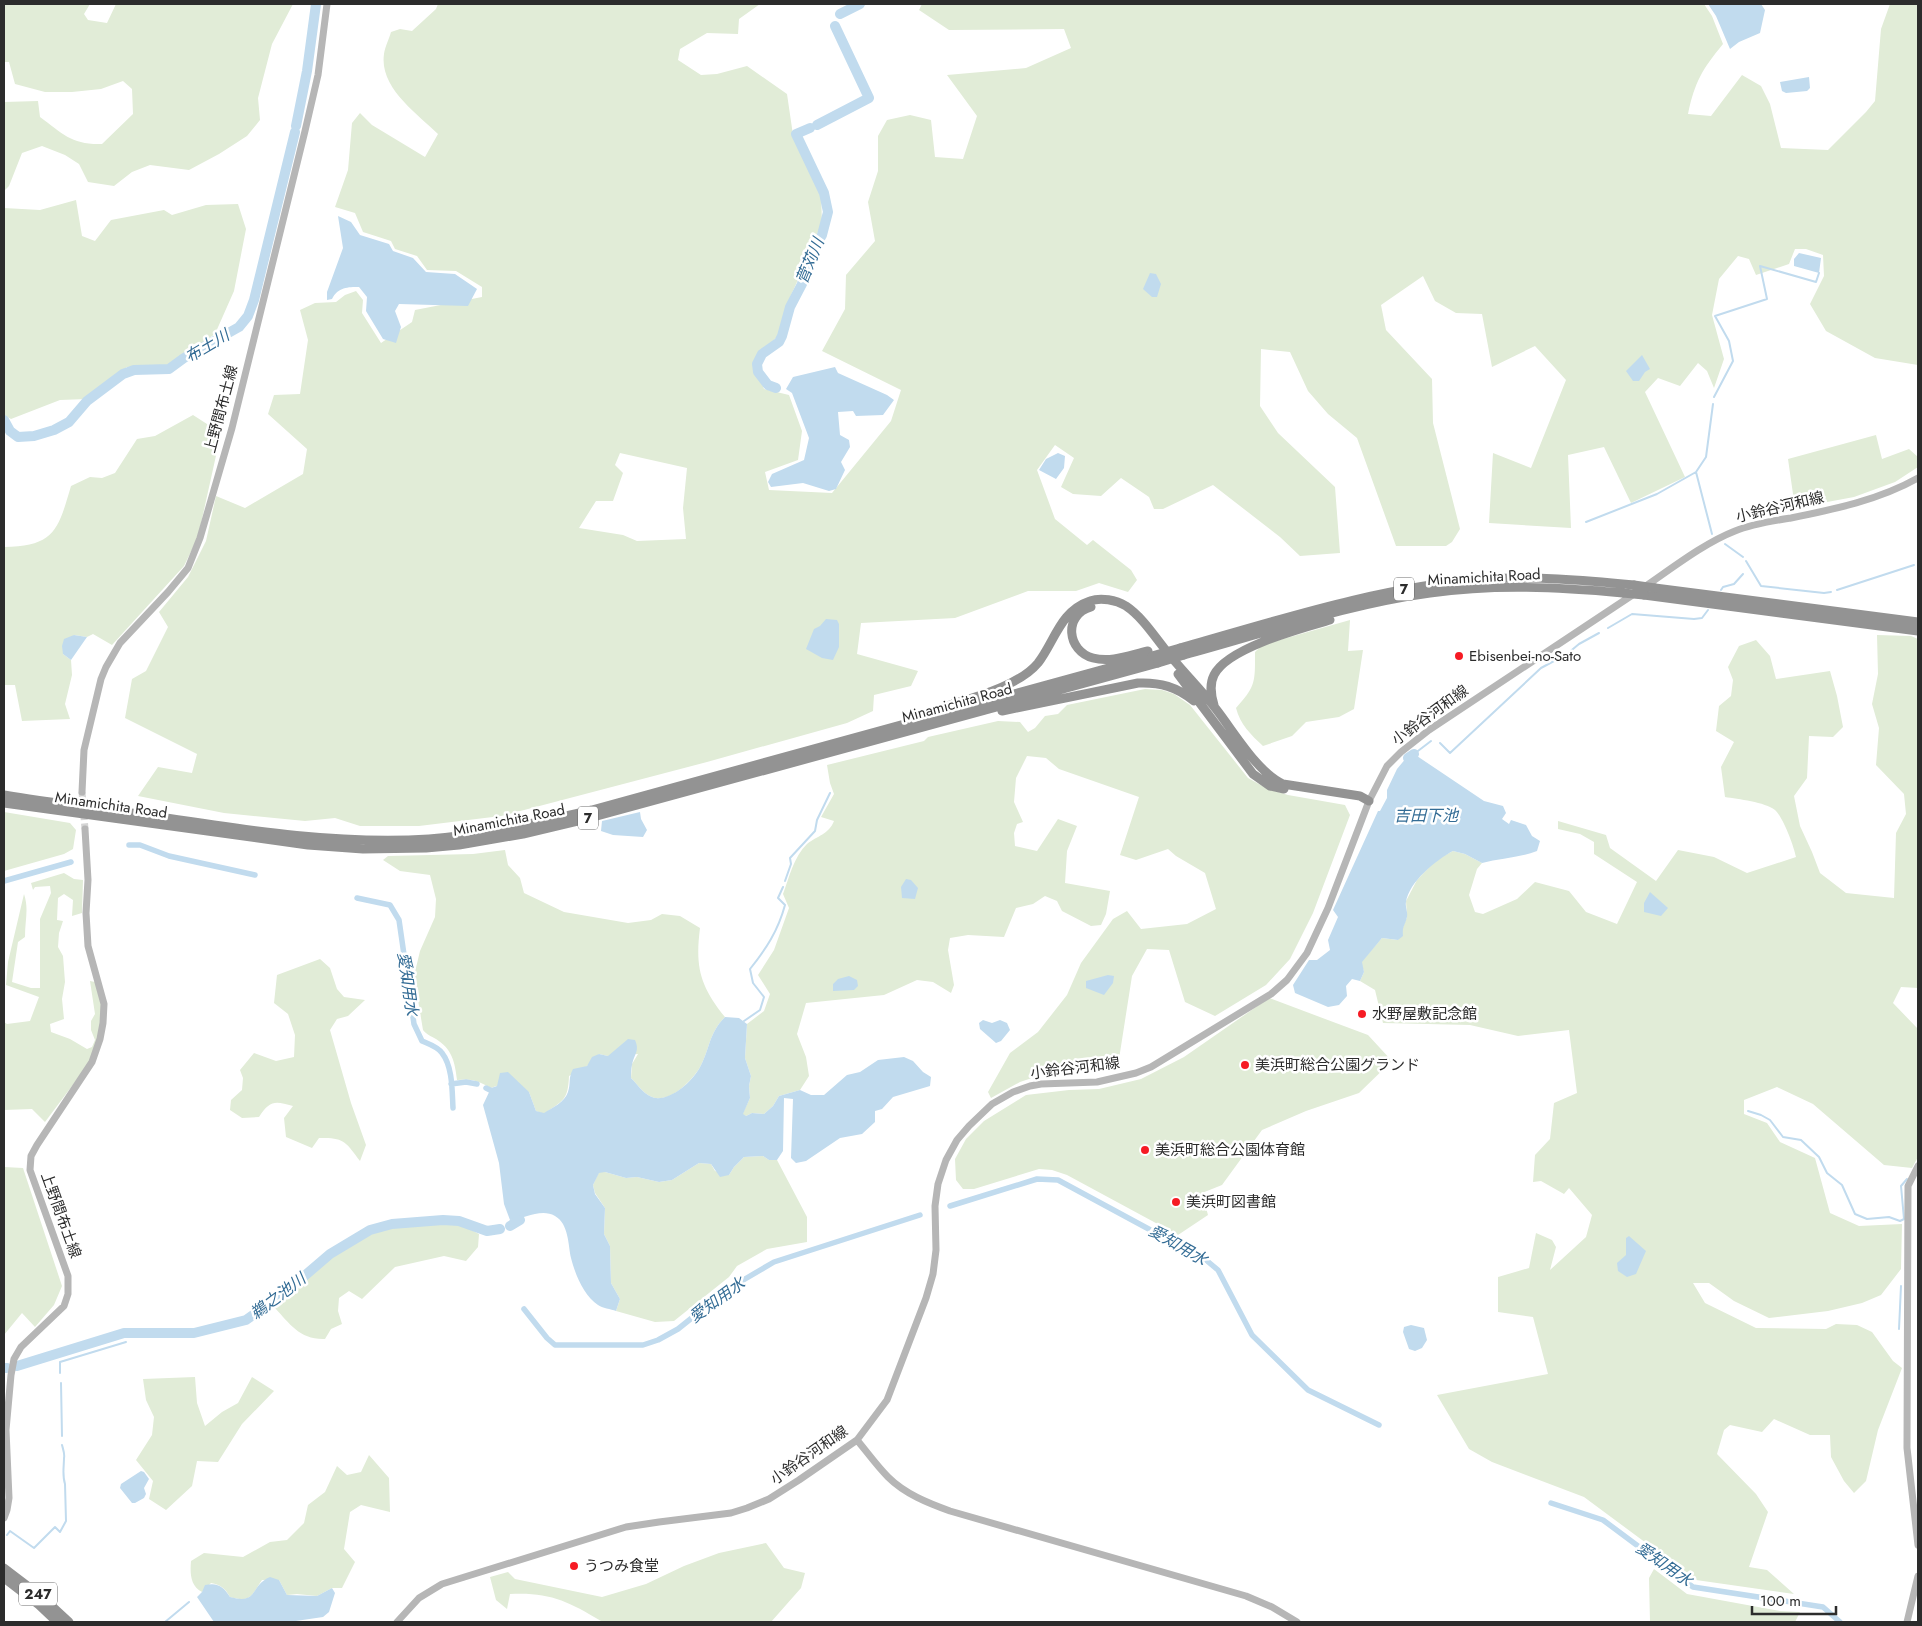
<svg xmlns="http://www.w3.org/2000/svg" width="1922" height="1626" viewBox="0 0 1922 1626" font-family="Jost,'Noto Sans JP',sans-serif">
<rect width="100%" height="100%" fill="#fff"/>
<path fill="#e1ecd7" fill-rule="evenodd" d="M4,4H90L84,14L88,20L107,23L116,4H293L272,44L258,98L260,120L247,136L219,154L189,170L150,165L132,172L114,186L88,182L79,164L65,155L42,146L22,153L9,186L4,191V102L38,101L40,117C63,134 72,145 102,144L133,114L132,89L123,81L101,89L72,92H45L15,84L9,62H4Z
M438,4H760L739,19L738,34L707,33L680,49L678,60L701,75L717,74L747,66L787,94L793,135L821,192L822,224L803,262L797,282L786,306L779,335L760,353L754,363L764,389L789,395L802,431L798,460L765,472L769,490L832,493L891,421L901,390L822,351L845,309L846,275L875,241L868,202L878,171V136L887,120L910,115L931,120L935,157L963,159L977,116L947,75L1026,68L1071,48L1064,29L949,30L919,10L922,4H1704L1712,16L1723,44C1702,70 1695,81 1688,114L1711,116L1742,75L1761,86L1770,104L1781,148L1828,150L1866,112L1875,101L1881,29L1890,4H1918V365L1875,358L1826,331L1810,304L1824,276L1823,255L1806,249H1795L1789,264L1756,275L1749,259L1738,256L1719,279L1712,315L1724,359L1714,388L1707,371L1698,363L1680,386L1658,378L1645,392L1685,477L1631,503L1604,447L1568,455L1571,528L1489,523L1493,453L1531,468L1566,380L1535,346L1492,367L1482,314L1456,313L1435,301L1423,276L1381,305L1386,330L1432,379L1433,423L1460,529L1452,542L1446,546H1396L1357,438L1328,414L1308,391L1290,352L1261,349L1260,406L1278,433L1335,487L1340,553L1300,556L1280,537L1213,485L1163,509H1154L1149,497L1121,478L1101,496L1073,494L1061,487L1074,458L1055,445L1037,470L1055,519L1087,545L1093,540L1131,570L1137,580L1128,592L1099,583L1076,591H1028L955,618L861,623L857,654L918,671L911,686L874,695L873,711L847,723L707,762L501,816L419,826H360L335,818L305,821L224,813L138,796L158,767L192,773L197,754L125,718L132,679L146,671L168,627L159,612L188,577L206,541L216,496L245,508L303,474L307,449L268,414L274,395L300,394L308,340L300,310L315,303L336,302L345,295L356,291L363,300L362,313L381,343L412,322L415,310L482,297V287L456,271L427,270L417,256L395,249L391,241L363,232L355,213L335,207L348,170L352,123L360,113L372,125L425,157L438,134C418,114 379,88 384,54C385,47 389,39 391,32L400,29L412,31L436,9ZM620,453L687,468L683,508L686,539L637,541L623,535L579,528L596,501H613L623,473L615,465Z
M76,200L82,236L95,241L111,220L164,210L172,215L206,205L238,204L246,229L234,291L215,334L169,365L127,367L113,376L87,399L60,400L11,419L4,415V208L40,210Z
M193,415L221,433L198,537L184,566L112,645L93,634L87,637L74,635L63,654L71,660L72,675L65,704L70,719L22,721L15,685H4V547C55,546 58,530 71,486L90,477L102,478L115,473L137,439L155,436Z
M1876,435L1882,459L1909,449L1918,457V467L1895,482L1854,497L1795,508L1788,459Z
M1350,620L1348,651L1363,650L1354,709L1339,717L1306,722L1292,736L1263,746C1251,735 1240,724 1236,708C1256,686 1255,682 1255,652L1262,645Z
M1877,635L1911,636L1918,639V988L1901,987L1893,1003L1918,1029V1157L1912,1168L1884,1165L1813,1104L1777,1087L1744,1100V1114L1767,1123L1780,1142L1815,1158L1830,1213L1859,1226L1902,1224L1901,1269L1881,1295L1862,1303L1828,1311L1769,1318L1734,1301L1709,1283H1693L1705,1303L1756,1328L1826,1329L1836,1324L1857,1325L1872,1332L1893,1361L1902,1368L1878,1430L1866,1481L1854,1493L1844,1481L1831,1457L1830,1435H1810L1774,1419L1762,1432L1730,1425L1724,1430L1717,1454L1756,1494L1768,1512L1749,1567L1767,1570L1794,1594L1696,1580L1584,1497L1492,1462L1469,1449L1437,1395L1548,1374L1533,1317L1498,1312V1277L1529,1268L1536,1233L1552,1240L1556,1247L1550,1270L1586,1237L1592,1215L1569,1188L1564,1194L1541,1181L1533,1182L1535,1155L1550,1139L1554,1103L1577,1093L1569,1030L1518,1036L1470,1025L1383,1023L1375,990L1360,981L1364,972L1361,962L1382,938L1398,940L1407,917L1406,901L1417,880L1436,860L1453,851L1465,854L1482,863L1477,869L1469,895L1475,912L1483,914L1517,899L1535,882L1569,891L1586,912L1617,924L1637,882L1594,854V842L1580,834L1558,829V821L1606,835L1610,848L1656,881L1678,850L1714,857L1747,873L1796,857C1794,846 1783,817 1775,810C1765,802 1738,799 1725,797L1721,767L1734,742L1716,731L1719,706L1731,696L1733,680L1728,667L1739,646L1756,640L1770,656L1776,679L1830,671L1837,696L1843,727L1833,737L1809,736L1807,778L1794,796L1800,826L1812,852L1820,873L1846,893L1894,898L1896,833L1906,814L1904,794L1876,765L1879,728L1872,704L1878,674Z
M1145,689L1162,690L1174,694L1190,705L1248,778L1268,789L1288,795L1345,805L1350,815L1313,913L1290,959L1266,985L1215,1016L1185,1002L1169,950L1147,949L1132,976L1119,1059L1083,1061L1020,1082L991,1098L988,1092L1010,1053L1038,1032L1067,995L1081,963L1113,919L1127,911L1141,929L1187,924L1216,909L1205,873L1176,856L1168,849L1136,860L1120,855L1139,797L1059,769L1046,758L1027,756L1016,778L1014,802L1023,822L1017,824L1014,833L1015,846L1037,851L1058,819L1077,826L1067,851L1065,883L1110,891L1106,914L1101,925L1091,926L1062,911L1057,901L1045,896L1033,904L1016,908L1004,937L968,935L950,938L948,950L954,985L951,993L933,982L917,980L884,995L806,1003L797,1034L806,1057L809,1076L800,1090L779,1096L773,1106L764,1114L752,1113L746,1116L742,1115L750,1098L749,1086L751,1076L745,1058L747,1024L764,1011L770,994L758,975L774,950L789,908L783,894C789,878 794,856 807,844C817,836 829,834 834,821L821,817L834,794L830,783L827,765L924,741L928,737L998,721L1020,722L1028,732L1035,728L1045,716L1058,714L1067,705Z
M4,812L70,823L76,830L73,849L64,854L4,871Z
M505,850L508,865L520,878L524,893L564,912L628,923L651,920L662,914L680,916L700,928C695,967 700,986 725,1017C708,1034 710,1050 699,1069C690,1082 672,1101 655,1098C645,1096 638,1085 631,1078L632,1064L638,1054L608,1056L599,1054L587,1066L569,1076C568,1101 563,1100 544,1114L536,1111L529,1092L496,1086L491,1088C479,1081 471,1078 457,1080C455,1062 452,1049 436,1039C431,1036 427,1035 423,1030L414,976L420,951L435,917L436,899L430,875L400,871L383,860L388,856L473,854Z
M64,873L74,879L83,880L82,913L72,916L73,900L64,894L58,898L57,920L63,921L59,933L58,947L63,956L65,982L62,999L64,1019L50,1024L51,1032L70,1039L87,1049L92,1047L95,1040L91,1030V1021L95,1014L90,981L95,982L102,1007L98,1038L93,1058L45,1122L32,1109L4,1110V1022L7,1024L30,1021L39,997L6,985L8,962L24,894C29,909 25,920 25,937L18,942L12,982L31,988H40V919L51,893L50,886L35,887L33,890L31,883Z
M320,959L330,968L337,989L344,997L365,1000L348,1016L337,1019L330,1030L351,1103L366,1145L360,1161C346,1142 344,1137 319,1138L312,1148L286,1137L284,1118L293,1106C275,1101 270,1100 259,1117L242,1118L230,1110L231,1100L242,1090L243,1078L240,1070L254,1053L276,1061L294,1057L295,1035L288,1014L274,1003L277,975Z
M1269,998L1368,1035L1392,1061L1359,1093L1306,1111L1262,1130L1222,1185L1202,1193L1208,1215L1178,1235L1067,1175L1052,1170L1039,1169L974,1189H963L956,1180L955,1159L966,1139L984,1121L1026,1095L1069,1090L1099,1089L1141,1079L1184,1057Z
M763,1156L769,1160H777L807,1217V1242L767,1249L737,1266L729,1277L674,1321L655,1322L616,1311L620,1299L611,1283L610,1246L604,1234L605,1208L595,1193L593,1185L599,1172H605L626,1178L637,1177L659,1182L672,1180L699,1163L711,1164L715,1171L729,1175L734,1167L744,1157Z
M4,1167L23,1168L62,1286L54,1305L35,1327L22,1313L4,1335Z
M441,1223L460,1224L479,1234L478,1247L466,1261L444,1256L395,1267L362,1299L349,1291L339,1298L338,1311L342,1324L331,1329L325,1339C300,1340 290,1324 275,1308C305,1283 335,1246 372,1232C394,1224 419,1225 441,1223Z
M195,1377L197,1403L205,1426L222,1412L238,1403L252,1377L274,1391L242,1424L218,1462L197,1461L192,1486L166,1510L149,1499L153,1481L136,1460L152,1435L154,1417L146,1400L143,1379Z
M369,1455L389,1478L390,1512L361,1505L350,1512L344,1549L355,1562L342,1588H332L317,1596L297,1594L287,1595L279,1580H262C251,1596 251,1603 230,1597C225,1588 221,1585 211,1583L202,1592C190,1586 190,1573 191,1561L204,1553L243,1557L270,1542L287,1540L304,1523L308,1505L325,1492L337,1466L347,1475L361,1472Z
M766,1543L784,1568L805,1573L801,1588L771,1622H606L601,1621C568,1601 549,1592 510,1594L507,1609L496,1600L490,1577L508,1572L515,1579L602,1597L646,1584L684,1566L719,1553Z
M1654,1569L1687,1594L1780,1611L1800,1612L1795,1622H1650L1649,1578Z"/>
<path fill="#c1dbee" d="M1708,4H1761L1765,10L1760,33L1739,42L1730,49L1716,16Z
M1809,77L1810,88L1807,91L1786,93L1782,91L1780,82Z
M338,216L351,222L360,235L389,244L393,251L413,258L426,272L455,274L477,289L468,306L399,304L395,311L401,327L396,343L383,339L366,311L367,297L359,287C348,287 338,287 332,299L327,300V292L343,248Z
M1799,253L1821,258L1819,273L1794,266V259Z
M1150,273L1156,274L1161,284L1157,297H1152L1143,289Z
M1642,355L1650,369L1645,372L1639,381H1633L1626,371Z
M835,367L838,373L887,395L894,400L883,415L856,416L853,411L838,412L840,435L849,440L850,447L841,462L845,470L836,489L829,491L803,483L771,487L768,482L772,474L804,460L809,438L792,393L786,389L793,377Z
M1058,453L1065,456L1064,468L1056,479L1039,470L1046,459Z
M826,619L837,620L839,624V647L833,660L822,658L806,649L814,629L820,626Z
M74,635L87,637L71,660L63,654L62,646L64,639Z
M1417,756L1484,801L1503,806L1506,813L1502,819L1509,824L1511,820L1526,825L1532,836L1540,841L1537,851C1519,858 1500,858 1482,863L1465,854L1453,851C1436,860 1409,882 1406,902C1405,907 1408,912 1407,917C1405,926 1402,926 1403,936L1398,940L1382,938L1362,962L1364,972L1360,981L1352,979L1346,986L1347,996L1339,1005L1328,1007L1295,993L1293,985L1309,960H1317L1330,950L1328,940L1338,917L1333,910L1378,811H1380L1387,798V790L1397,769L1407,757L1409,760Z
M640,812L641,819L647,830L643,837L613,835L601,831L602,821Z
M906,879L911,880L918,888L915,899L902,898L901,887Z
M1650,892L1668,908L1661,916L1644,912V903Z
M1108,975L1114,976L1113,983L1104,995L1086,988V981Z
M849,976L857,980L858,986L854,990L833,991V984L838,979Z
M725,1017L739,1018L747,1024L745,1058L751,1076L749,1086L750,1098L743,1114L746,1116L752,1113L764,1114L773,1106L779,1096L800,1090L811,1095H824L847,1075L860,1072L878,1060L904,1057L913,1061L923,1072L931,1077L930,1086L893,1097L882,1109L875,1111V1122L862,1134L840,1138L806,1161L796,1163L791,1158L793,1099L784,1098L783,1151L777,1160H769L763,1156L744,1157L734,1167L729,1175L720,1177L711,1164L699,1163L672,1180L659,1182L637,1177L626,1178L605,1172L599,1173L593,1185L595,1194L605,1208L604,1234L610,1246L611,1283L620,1299L616,1311C611,1309 602,1308 598,1305C584,1296 575,1274 571,1258C568,1245 569,1224 555,1216C541,1208 524,1219 510,1220L504,1204L499,1163L483,1105L491,1088L497,1086L500,1073L508,1072L529,1092L536,1111L544,1113C552,1108 565,1102 568,1092C571,1083 568,1078 573,1069L587,1066L592,1057L599,1054L608,1056L628,1039L635,1040C640,1051 634,1054 632,1065C631,1069 631,1074 631,1078C638,1085 645,1096 655,1098C672,1100 691,1082 699,1069C710,1050 708,1034 725,1017Z
M983,1020L992,1023L1000,1020L1007,1023L1010,1030L1001,1041L996,1043L980,1029L979,1023Z
M1629,1236L1646,1251L1636,1274L1627,1277L1618,1271L1617,1263L1626,1255V1238Z
M1411,1325L1424,1328L1427,1340L1422,1348L1415,1351L1409,1349L1403,1332L1404,1327Z
M141,1471L144,1472L149,1479L144,1488L146,1494L144,1498L135,1503H132L120,1488L121,1484Z
M270,1577L279,1580L287,1595L317,1596L332,1588L335,1593L329,1612L323,1617L289,1622H214L197,1597L202,1592L205,1585C218,1582 224,1587 230,1597C259,1605 249,1586 270,1577Z"/>
<g fill="none" stroke-linecap="round" stroke-linejoin="round">
<path stroke="#c1dbee" stroke-width="2" d="M1714,397L1733,361L1729,341L1715,316L1767,299L1760,266L1816,282L1819,273
M1696,472L1706,457L1713,404
M1586,522L1657,494L1696,472L1712,534
M1725,544L1743,557
M1746,561L1761,586L1824,593L1831,592
M1721,590L1723,587L1734,584L1743,574
M1837,590L1914,565
M1608,628L1632,614L1694,619L1702,618L1708,610
M1440,743L1450,753L1541,668L1567,654L1579,644L1599,633
M1414,754L1431,741
M785,881L791,864L790,858L815,831L817,820L830,793
M744,1021L760,1010L764,997L753,983L750,969C766,949 778,931 785,905L778,898L783,887
M1748,1111L1761,1115L1770,1120L1783,1137L1801,1140L1819,1157L1827,1173L1842,1185L1855,1214L1867,1219L1889,1217L1900,1221L1904,1219L1901,1186L1907,1179
M1899,1329L1901,1286
M60,1373V1362L126,1342
M61,1383L62,1436
M7,1535L10,1531L34,1548L55,1527L60,1532L66,1521L65,1484C62,1475 64,1467 64,1458C65,1454 63,1449 62,1445
M165,1622L189,1602"/>
<path stroke="#c1dbee" stroke-width="5.5" d="M129,845H140L169,856L255,875
M4,881L71,862
M357,898L390,905L399,920L414,1024L422,1041C429,1044 438,1047 442,1053C453,1067 452,1092 453,1108
M451,1084L466,1082L477,1084
M486,1088L490,1090
M950,1206L1037,1179L1058,1180L1206,1260L1218,1270L1252,1335L1308,1390L1379,1425
M524,1309L547,1338L555,1345H643L658,1340L678,1329L728,1289L774,1262L920,1215
M1551,1503L1603,1520L1693,1587L1823,1607L1840,1622"/>
<path stroke="#c1dbee" stroke-width="10" d="M840,14L860,4
M817,125L869,98L835,26
M296,126L307,71L316,4
M776,388L768,385L758,372L757,364L762,354L779,342L782,336L790,307L802,284L806,263L822,235L828,212L824,193L796,134L810,128
M4,420L10,431L18,437L34,436L54,430L69,422L87,401L123,374L134,370L169,369L184,358L239,327L248,316L254,300L295,132
M1408,758L1414,754
M510,1226L520,1220
M17,1366L124,1333H194L246,1320L288,1290L330,1254L370,1230L392,1224L443,1220L459,1221L487,1231L500,1229
M4,1368H7"/>
<path stroke="#d5d5d5" stroke-width="7" stroke-dasharray="7 3.5" stroke-linecap="butt" d="M82,792L85,829"/>
<path stroke="#b6b6b6" stroke-width="7" d="M1643,588C1671,569 1704,543 1735,531C1752,524 1772,521 1791,518C1835,509 1879,500 1918,478
M82,792L84,750L101,679L106,667L120,643L168,592L188,568L200,538L232,428L305,131L318,75L327,4
M1918,1166L1908,1186L1907,1448L1918,1545
M857,1440C867,1452 877,1466 888,1477C905,1494 928,1503 950,1511L1246,1596L1272,1607L1297,1622
M4,1518L7,1510L9,1498L6,1430L11,1375L14,1359L21,1347L64,1306L68,1294V1276L30,1170L31,1156L37,1145L92,1062L100,1039L103,1023L104,1004L88,946L86,913L88,880L85,829
M397,1622L419,1598L442,1584L626,1527L659,1522L731,1513L747,1508L769,1499L799,1480L857,1440L887,1400L926,1298L933,1274L936,1250L935,1206L938,1184L946,1160L957,1140L969,1126L992,1104L1013,1092L1030,1086L1041,1084L1097,1082L1136,1073L1151,1067L1271,994L1287,980L1307,953L1328,908L1369,801L1387,766L1401,752L1429,730L1634,594
M1907,1622L1918,1576"/>
<path stroke="#939393" stroke-width="9" d="M1655,588L1918,622
M1644,595L1918,631
M1091,607C1063,615 1067,651 1093,658C1111,663 1130,655 1148,651
M1180,648C1279,620 1379,587 1482,579C1533,576 1583,580 1634,585
M1184,655C1266,633 1347,604 1430,593C1495,584 1558,587 1623,593
M1178,674L1253,774L1270,786L1284,789
M950,705C976,697 1020,685 1038,663C1055,641 1060,611 1090,601C1101,597 1116,600 1126,606C1141,616 1153,634 1164,648C1180,669 1200,688 1216,709C1234,732 1257,772 1283,784L1360,796L1369,801
M1214,705C1211,695 1209,685 1214,675C1227,648 1302,628 1330,620
M1002,711L1138,683C1160,682 1177,687 1194,701
M4,795C51,803 99,808 146,815C239,829 335,845 429,839C484,835 538,822 592,810L1152,656
M4,803L308,845L363,849L426,848L459,845L523,834L586,819L1158,663
M4,1568L42,1597L69,1622
M4,1578L39,1605L57,1622"/>
<path stroke="#939393" stroke-width="9" d="M1634,585L1655,588
M1623,593L1644,595
M1152,656L1180,648
M1158,663L1184,655"/>
</g>
<g fill="#f61b24" stroke="#fff" stroke-width="2">
<circle cx="1459" cy="656" r="5"/>
<circle cx="1362" cy="1014" r="5"/>
<circle cx="1245" cy="1065" r="5"/>
<circle cx="1145" cy="1150" r="5"/>
<circle cx="1176" cy="1202" r="5"/>
<circle cx="574" cy="1566" r="5"/>
</g>
<g text-anchor="middle" dominant-baseline="central" stroke-width="5" stroke-linejoin="round" paint-order="stroke">
<g fill="#fff" stroke="#6b6b6b" stroke-width="1">
<rect x="1394" y="577.5" width="20" height="23" rx="4"/>
<rect x="578" y="806.5" width="20" height="23" rx="4"/>
<rect x="19" y="1582.5" width="38" height="23" rx="4"/>
</g>
<g font-size="14" font-weight="bold" fill="#2c2c2c">
<text x="1404" y="589">7</text>
<text x="588" y="818">7</text>
<text x="38" y="1594">247</text>
</g>
<g font-size="15" fill="#2c2c2c" stroke="#fff">
<text transform="translate(221 409) rotate(-75)">上野間布土線</text>
<text transform="translate(1780 507) rotate(-13)">小鈴谷河和線</text>
<text transform="translate(1484 577) rotate(-3)">Minamichita Road</text>
<text transform="translate(957 703) rotate(-15)">Minamichita Road</text>
<text transform="translate(1430 715) rotate(-36)">小鈴谷河和線</text>
<text transform="translate(111 805) rotate(8)">Minamichita Road</text>
<text transform="translate(509 820) rotate(-11)">Minamichita Road</text>
<text transform="translate(1075 1068) rotate(-7)">小鈴谷河和線</text>
<text transform="translate(61 1215) rotate(70)">上野間布土線</text>
<text transform="translate(809 1455) rotate(-35)">小鈴谷河和線</text>
</g>
<g font-size="15" fill="#2c2c2c" stroke="#fff" text-anchor="start">
<text x="1469" y="656">Ebisenbei-no-Sato</text>
<text x="1372" y="1014">水野屋敷記念館</text>
<text x="1255" y="1065">美浜町総合公園グランド</text>
<text x="1155" y="1150">美浜町総合公園体育館</text>
<text x="1186" y="1202">美浜町図書館</text>
<text x="584" y="1566">うつみ食堂</text>
</g>
<g font-size="16" font-style="italic" fill="#336c95" stroke="#fff">
<text transform="translate(810 261) rotate(-68)">菅苅川</text>
<text transform="translate(207 346) rotate(-31)">布土川</text>
<text x="1426" y="815">吉田下池</text>
<text transform="translate(408 984) rotate(82)">愛知用水</text>
<text transform="translate(1178 1245) rotate(30)">愛知用水</text>
<text transform="translate(278 1296) rotate(-37)">鵜之池川</text>
<text transform="translate(717 1300) rotate(-36)">愛知用水</text>
<text transform="translate(1664 1564) rotate(35)">愛知用水</text>
</g>
</g>
<rect width="1922" height="1626" fill="none" stroke="#2c2c2c" stroke-width="10"/>
<path d="M1752 1606v8h84v-8" fill="none" stroke="#2c2c2c" stroke-width="2.5"/>
<text x="1760" y="1606" font-size="15" fill="#2c2c2c" stroke="#ffffff" stroke-width="4" paint-order="stroke">100 m</text>
</svg>
